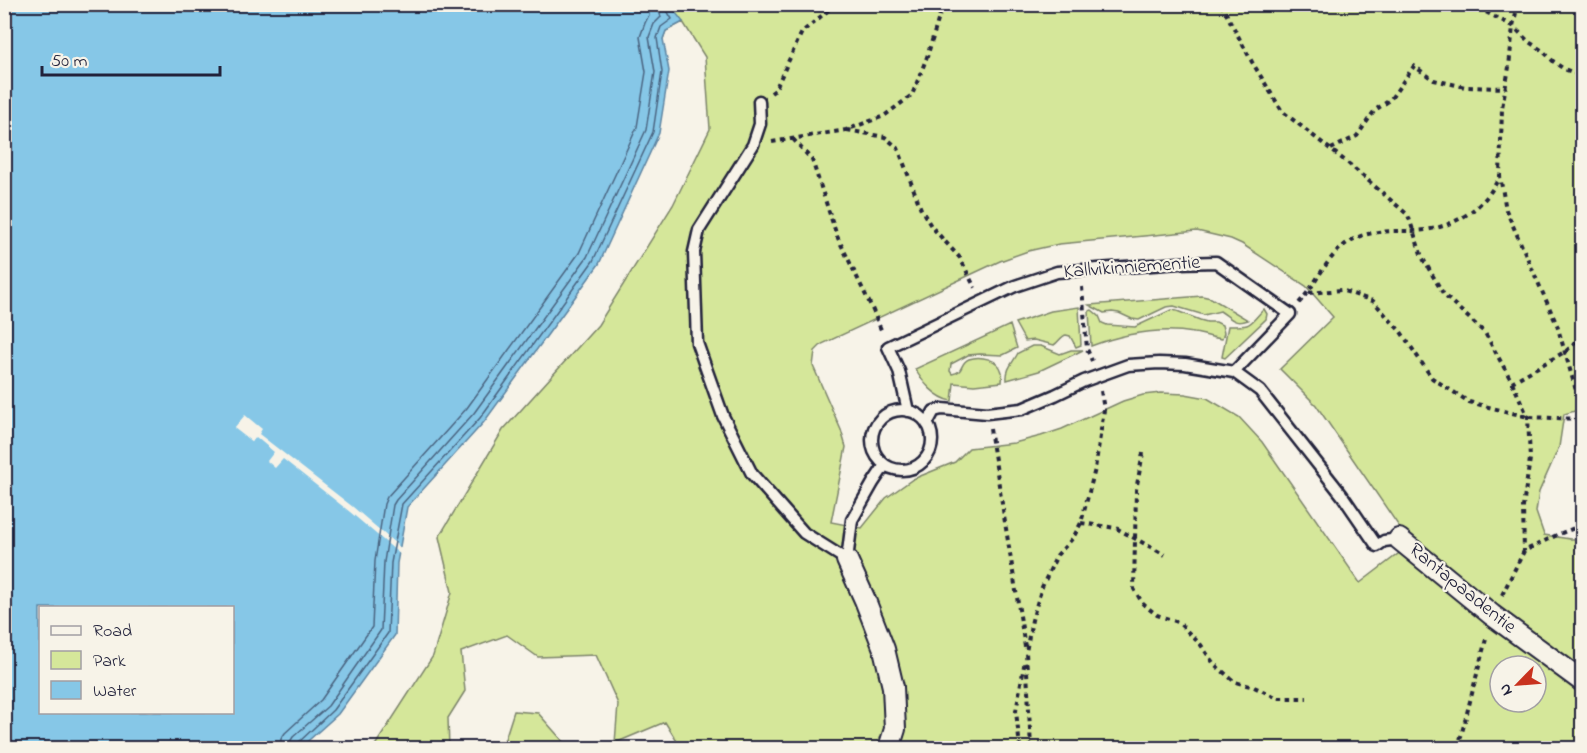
<svg xmlns="http://www.w3.org/2000/svg" width="1587" height="753" viewBox="0 0 1587 753" font-family="'Indie Flower',sans-serif">
<rect width="100%" height="100%" fill="#f7f3e8"/>
<filter id="ink" filterUnits="userSpaceOnUse"><feTurbulence type="fractalNoise" baseFrequency=".0167" numOctaves="2"/><feDisplacementMap in="SourceGraphic" scale="12" xChannelSelector="R" yChannelSelector="G"/><feConvolveMatrix kernelMatrix="1 2 1 2 8 2 1 2 1" color-interpolation-filters="sRGB"/></filter>
<g filter="url(#ink)">
<path fill="#d5e79a" stroke="#7c846a" stroke-width="1.5" fill-rule="evenodd" d="M559,5H1582V409L1564,414L1559,447L1539,492L1536,512L1544,535L1570,539H1582V748H681L665,722L615,743L618,704L596,655L538,657L507,635L461,652L465,691L448,718L449,748H371L376,744L433,656L452,592L439,537L503,430L598,325L673,205L710,129L705,57L683,22L666,31L663,39ZM1197,231L1231,239L1242,244L1306,286L1333,317L1280,369L1316,405L1411,544L1360,583L1262,442L1239,417L1207,398L1185,394L1161,393L1143,395L1123,401L1062,429L1041,436L1014,443L969,448L955,462L913,479L886,498L862,528L831,522L846,447L841,430L813,366L815,351L822,344L1000,261L1028,251L1059,244ZM1500,666H1536V702H1500Z
M1202,296L1211,298L1248,320C1234,325 1231,318 1220,311L1204,315L1174,306L1166,307L1139,320L1132,319L1119,313L1112,312L1104,313L1089,305Z
M1079,307L1081,345L1076,347L1070,336L1066,335C1061,336 1059,342 1054,345L1034,340L1025,341L1015,323L1051,311Z
M1264,309L1267,314L1266,319L1225,358L1222,357L1228,326C1254,326 1247,326 1264,309Z
M1092,310L1099,316L1102,323L1107,325L1135,327L1171,310L1177,311L1200,320L1207,322H1216L1222,325L1224,333L1222,339C1212,338 1203,334 1194,333C1159,327 1123,334 1091,346L1089,311Z
M1010,325L1017,348L1003,355L980,354L968,355L951,364L950,371L952,374C965,372 959,363 969,359C980,355 999,359 1002,372C1003,373 1002,380 1002,382L974,385L954,383L952,401C936,398 923,383 915,369Z
M1032,346H1041L1060,354L1071,350H1083L1039,371L1007,380C1006,368 1013,363 1018,353Z
M514,711L538,713L569,748H495L505,739Z"/>
<path fill="#86c7e7" stroke="#5e85a2" stroke-width="1.5" fill-rule="evenodd" d="M669,4L683,22L666,31L663,39L669,71L659,133L599,264L484,422L407,507L397,563L395,635L338,714L300,748H5L4,5ZM40,608H232V712H40Z"/>
<path fill="#f7f3e8" d="M245,415L262,429L259,434L353,507L403,550L402,556L350,512L283,459L275,468L267,461L274,452L256,437L252,442L234,428Z"/>
<g fill="none" stroke-linecap="round" stroke-linejoin="round">
<path stroke="#4a6480" stroke-width="1.5" d="M280,748L281,739L285,733L321,700L372,627L375,561L384,504L387,497L467,408L579,253L637,127L646,72L640,37L645,23L649,15L648,4
M289,748L290,742L293,737L328,706L381,630L384,562L393,505L396,500L474,413L587,257L646,130L655,72L649,37L654,24L661,17L657,4
M297,748L299,742L333,710L388,633L391,563L402,504L480,418L593,261L653,132L662,72L657,38L661,27L672,19L666,9L665,4"/>
<defs>
<path id="lane" d="M759,101L760,124L753,145L699,230L694,252L697,343L723,416L752,474L804,533L847,560L852,520L873,483L885,465
M872 440a30 30 0 1 1 60 0a30 30 0 1 1-60 0Z
M908,411L899,371L888,347L1015,286L1057,272L1179,263L1216,262L1290,314L1234,372
M927,424L934,411L942,409L987,413L1022,409L1055,395L1084,381L1128,365L1159,363L1185,364L1234,372L1260,391L1342,495L1377,546L1384,541L1399,539"/>
<path id="street" d="M1399,539L1492,615L1582,681
M847,560L865,600L884,649L893,687L895,729L889,748"/>
</defs>
<use href="#lane" stroke="#22223b" stroke-width="15"/>
<use href="#street" stroke="#22223b" stroke-width="24"/>
<path stroke="#22223b" stroke-width="4" stroke-dasharray="4.5 4.5" stroke-linecap="butt" d="M1221,4L1252,62L1282,111L1349,164L1408,215L1422,257L1444,295L1485,333L1512,382L1566,351L1582,337
M1470,4L1513,26L1529,42L1543,51L1554,62L1564,69L1582,76
M1518,4L1513,26L1509,67L1502,108L1500,176L1506,210L1557,325L1582,411
M771,93L775,90L802,32L836,4
M847,130L885,137L898,148L921,209L931,226L960,258L975,288
M793,139L812,160L837,236L871,306L882,332
M772,142L846,130L884,116L912,95L927,57L943,4
M1331,149L1357,136L1375,110L1390,100L1414,66L1434,80L1465,87L1505,88
M1082,287L1087,349L1092,361
M1309,293L1341,290L1373,301L1401,332L1432,378L1469,402L1528,417L1582,419
M1299,303C1318,282 1327,254 1352,240C1371,230 1391,231 1411,231C1448,231 1484,211 1499,177
M1512,382L1528,417L1530,459L1523,507L1524,551
M990,429L1025,647
M1143,453L1136,490L1134,589L1143,604L1157,615L1178,622L1201,645L1214,664L1235,682L1254,687L1278,698H1307
M1081,523L1116,528L1165,555
M1502,595L1524,551L1559,534L1582,525
M1020,748L1016,711L1025,660
M1031,748L1026,652L1032,620L1042,587L1057,555L1073,538L1081,523L1095,469L1104,410L1101,391
M1458,748L1487,635"/>
<use href="#lane" stroke="#f7f3e8" stroke-width="10"/>
<use href="#street" stroke="#f7f3e8" stroke-width="20"/>
</g>
</g>
<g text-anchor="middle" dominant-baseline="central" stroke-width="4.5" stroke-linejoin="round" paint-order="stroke">
<g font-size="20" fill="#22223b" stroke="#f7f3e8">
<text transform="translate(1132 268) rotate(-4)">Kallvikinniementie</text>
<text transform="translate(1462 589) rotate(39)">Rantapaadentie</text>
</g>
</g>
<rect width="1587" height="753" fill="none" stroke="#f7f3e8" stroke-width="24"/>
<rect x="12" y="12" width="1563" height="729" fill="none" stroke="#22223b" stroke-width="2" filter="url(#ink)"/>
<rect x="39" y="606" width="195" height="108" fill="#f7f3e8" stroke="#a29fa3" stroke-width="1.5"/>
<rect x="51" y="626" width="30" height="9" fill="#f7f3e8" stroke="#a29fa3" stroke-width="1.5"/>
<text x="93" y="636" font-size="18" fill="#22223b">Road</text>
<rect x="51" y="651" width="30" height="18" fill="#d5e79a" stroke="#a29fa3" stroke-width="1.5"/>
<text x="93" y="666" font-size="18" fill="#22223b">Park</text>
<rect x="51" y="681" width="30" height="18" fill="#86c7e7" stroke="#a29fa3" stroke-width="1.5"/>
<text x="93" y="696" font-size="18" fill="#22223b">Water</text>
<g transform="translate(1518 684) rotate(245)"><circle r="28" fill="#f7f3e8" stroke="#a29fa3" stroke-width="1.5"/>
<path d="M0-4.5L10 22L0 15L-10 22Z" fill="#c8321e"/>
<text y="-9" font-size="16" font-weight="bold" text-anchor="middle" fill="#22223b">N</text>
</g>
<path d="M42 66v9h178v-9" fill="none" stroke="#22223b" stroke-width="3"/>
<text x="51" y="66" font-size="18" fill="#22223b" stroke="#f7f3e8" stroke-width="4.5" paint-order="stroke">50 m</text>
</svg>
